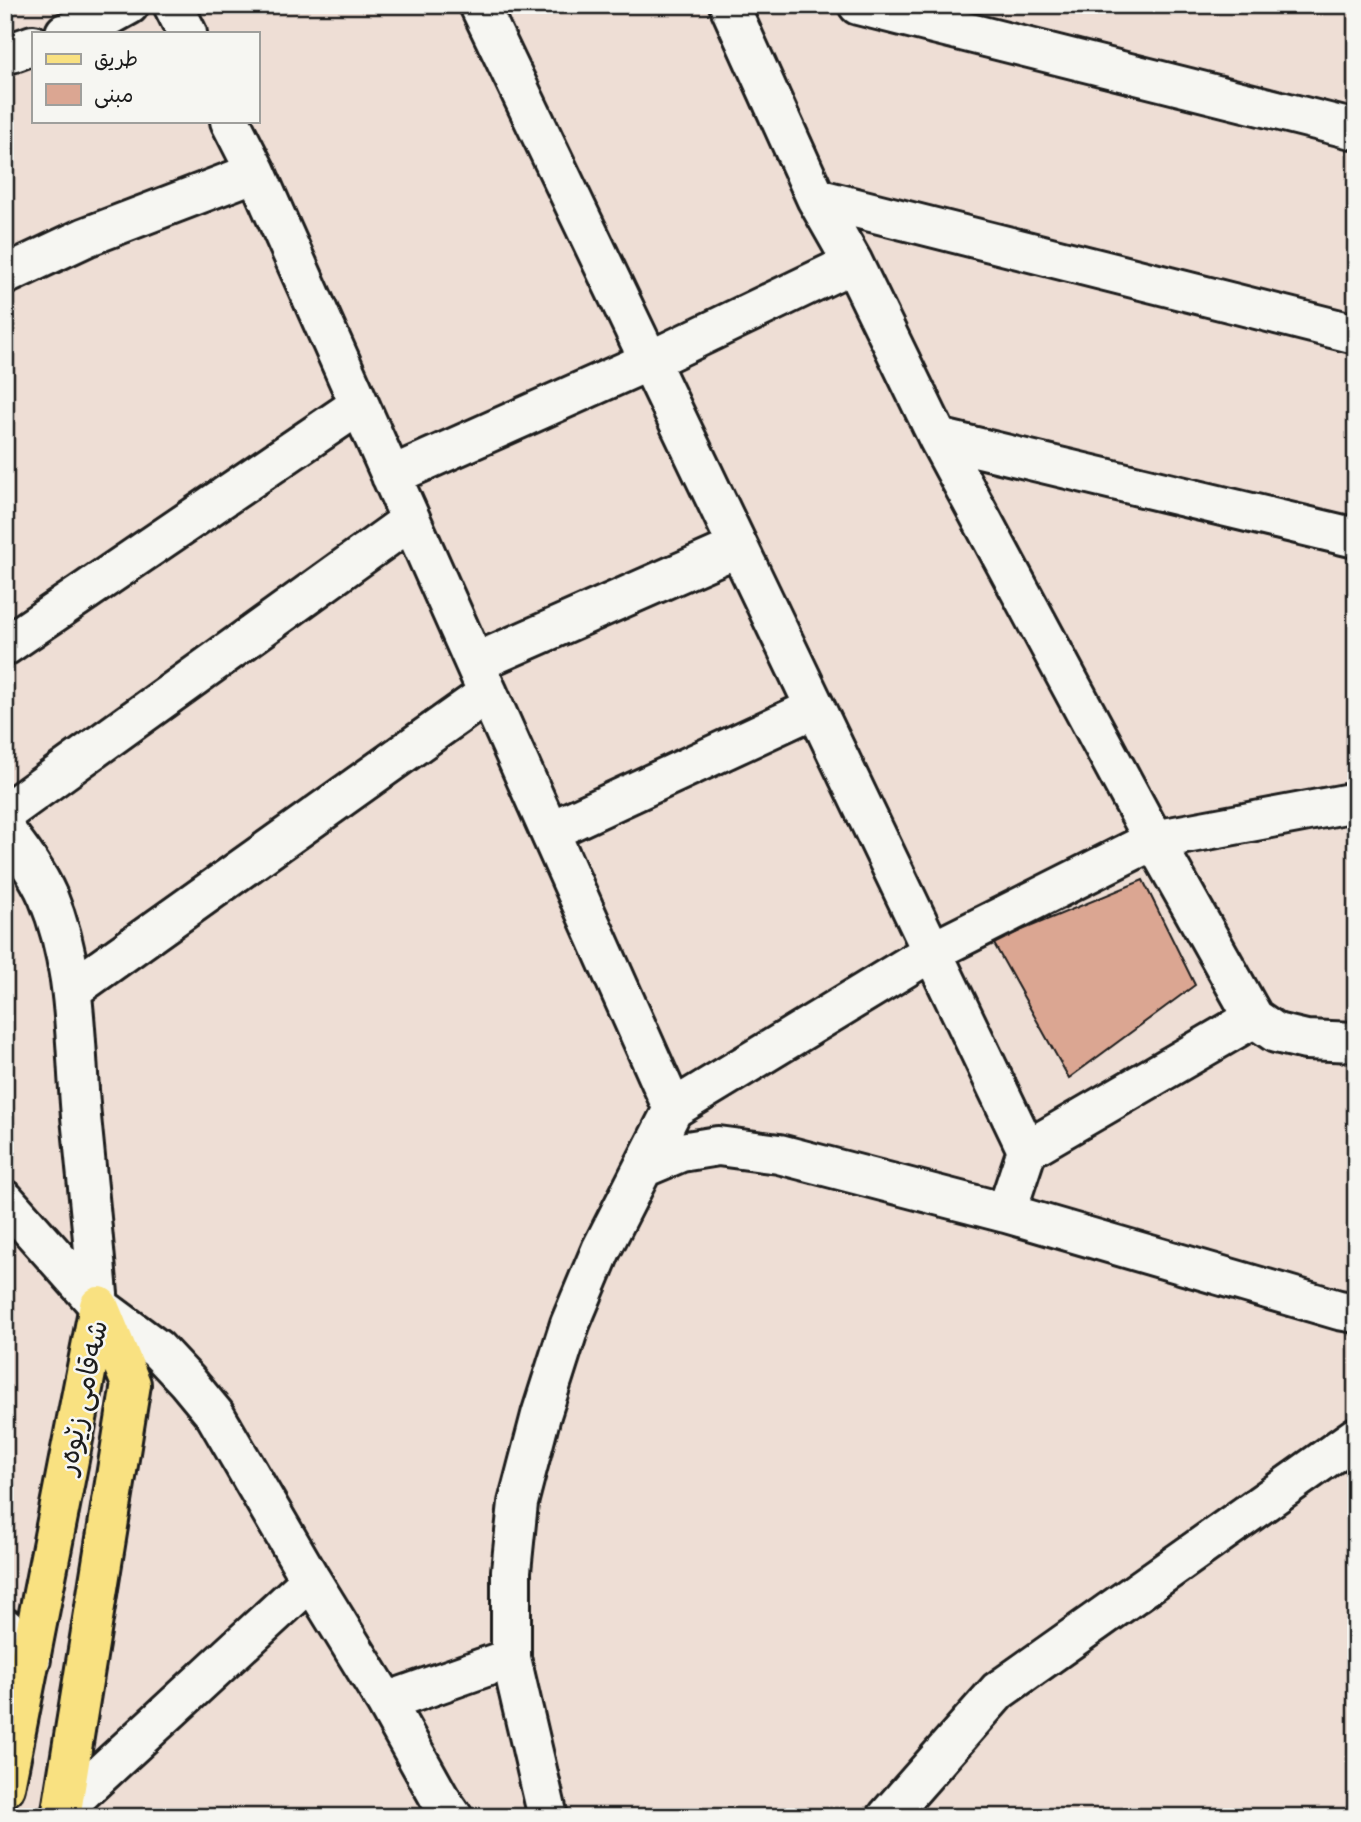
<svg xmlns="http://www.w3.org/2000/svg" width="1361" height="1822" viewBox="0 0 1361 1822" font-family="Caveat,'Playpen Sans Arabic',sans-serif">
<rect width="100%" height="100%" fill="#eeded5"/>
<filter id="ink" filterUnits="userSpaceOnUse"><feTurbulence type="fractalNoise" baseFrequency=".0143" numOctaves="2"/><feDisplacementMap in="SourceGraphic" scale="14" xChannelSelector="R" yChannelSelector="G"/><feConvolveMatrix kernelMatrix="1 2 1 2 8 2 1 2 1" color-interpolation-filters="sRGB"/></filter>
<g filter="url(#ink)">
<path fill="#dba692" stroke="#1c1c1c" stroke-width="2" d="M1143,880L1195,985L1069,1078L993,942Z"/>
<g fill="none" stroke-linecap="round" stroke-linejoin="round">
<defs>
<path id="minor" d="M173,5L187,33
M479,5L1027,1150
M729,5L816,198L853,263L938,438L1154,840L1254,1018L1276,1033L1306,1040L1356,1042
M858,5L1356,130
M65,33L102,20L129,5
M5,55L33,45
M230,121L256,172L673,1109
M816,198L1356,334
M5,275L86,237L256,172
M938,438L1356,538
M391,476L649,361L853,263
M5,646L359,405
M475,663L738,547
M5,813L411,520
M5,830C21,851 37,872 48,897C79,971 74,1049 82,1127C88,1187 94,1246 99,1306
M550,831L815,708
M73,989L488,693
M643,1168L681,1152L718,1146L779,1154L1006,1213L1339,1310L1356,1313
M5,1200L99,1306L157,1349L187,1381L215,1415L311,1580L386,1702L439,1797L453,1817
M1006,1213L1027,1150L1254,1018
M5,1628L31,1659
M386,1702L511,1658
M63,1809L311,1580
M548,1817L511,1658V1571L518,1503L541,1415L570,1324L601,1250L673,1109L931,952L1154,840L1356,802
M887,1817L998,1691L1356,1437"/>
<path id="major" d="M5,1787L99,1306
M61,1817L131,1384L99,1306"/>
</defs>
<use href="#minor" stroke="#1c1c1c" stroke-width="44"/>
<use href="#major" stroke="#1c1c1c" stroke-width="44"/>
<use href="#minor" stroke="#f6f6f2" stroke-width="38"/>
<use href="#major" stroke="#f9e181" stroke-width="38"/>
</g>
</g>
<g text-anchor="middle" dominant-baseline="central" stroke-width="5" stroke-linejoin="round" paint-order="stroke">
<g font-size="28" fill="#1c1c1c" stroke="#f6f6f2">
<text transform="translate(82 1397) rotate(-78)">شەقامی زێوەر</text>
</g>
</g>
<rect width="1361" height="1822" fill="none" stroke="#f6f6f2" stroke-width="28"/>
<rect x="14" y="14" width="1333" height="1794" fill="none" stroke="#1c1c1c" stroke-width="2.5" filter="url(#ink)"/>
<rect x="32" y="32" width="228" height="91" fill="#f6f6f2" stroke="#9f9f9c" stroke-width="2"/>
<rect x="46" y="54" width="35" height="10" fill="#f9e181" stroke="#9f9f9c" stroke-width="2"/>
<text x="94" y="66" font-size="21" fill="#1c1c1c">طريق</text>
<rect x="46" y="84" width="35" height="21" fill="#dba692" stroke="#9f9f9c" stroke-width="2"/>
<text x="94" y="102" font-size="21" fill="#1c1c1c">مبنى</text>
</svg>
